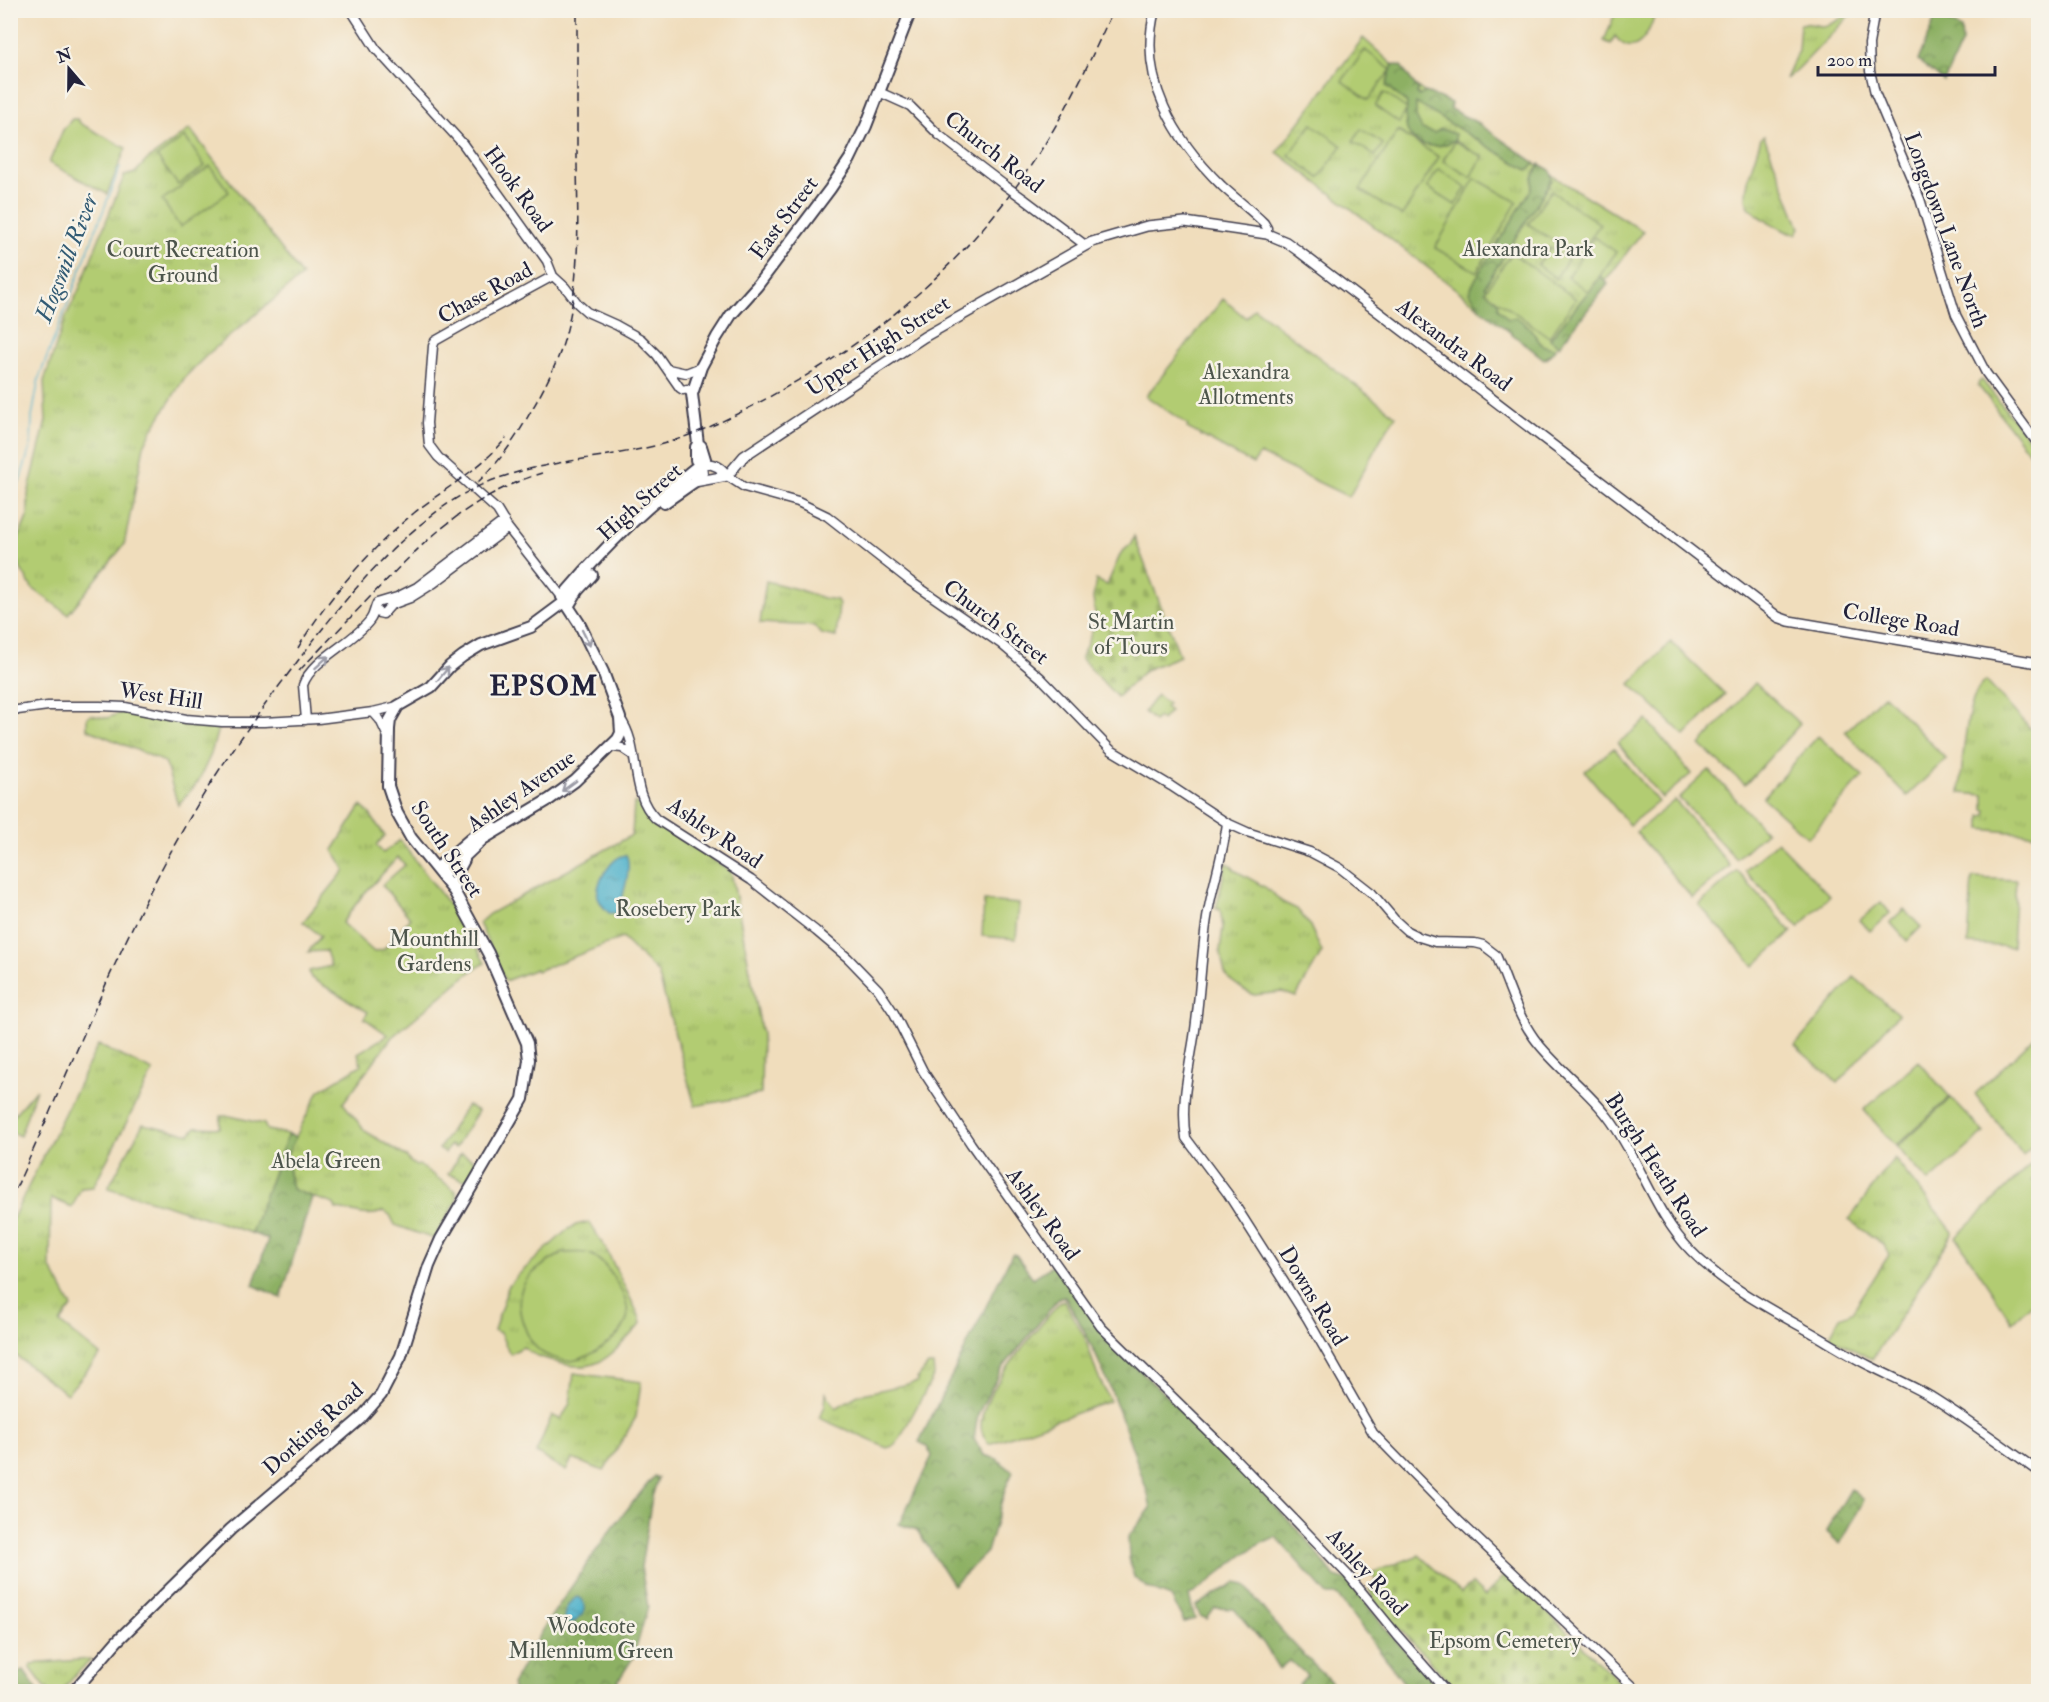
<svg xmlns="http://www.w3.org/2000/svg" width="2049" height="1702" viewBox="0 0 2049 1702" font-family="'IM FELL Double Pica',serif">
<defs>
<pattern id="grass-tufts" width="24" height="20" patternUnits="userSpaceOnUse" patternTransform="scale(1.5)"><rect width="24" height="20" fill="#b2cc72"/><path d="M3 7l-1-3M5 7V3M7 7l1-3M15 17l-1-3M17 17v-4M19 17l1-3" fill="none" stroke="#99af64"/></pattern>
<pattern id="forest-crowns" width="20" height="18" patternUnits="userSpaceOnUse" patternTransform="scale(1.5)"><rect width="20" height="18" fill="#8db064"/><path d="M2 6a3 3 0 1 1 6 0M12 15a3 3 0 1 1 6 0" fill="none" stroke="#738f54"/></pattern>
<pattern id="cemetery-stones" width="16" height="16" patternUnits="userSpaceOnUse" patternTransform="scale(1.5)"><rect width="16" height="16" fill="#b2cc72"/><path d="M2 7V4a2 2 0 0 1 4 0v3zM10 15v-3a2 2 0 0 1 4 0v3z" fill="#99af64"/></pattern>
<pattern id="water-ripples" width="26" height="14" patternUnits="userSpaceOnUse" patternTransform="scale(1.5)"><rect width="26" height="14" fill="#4bb0ca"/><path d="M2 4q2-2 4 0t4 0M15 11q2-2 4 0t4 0" fill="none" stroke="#3e8fa5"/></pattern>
</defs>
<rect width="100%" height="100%" fill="#f7f3e8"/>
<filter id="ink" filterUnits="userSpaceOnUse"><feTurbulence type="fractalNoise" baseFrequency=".0167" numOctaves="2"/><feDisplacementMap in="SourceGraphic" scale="12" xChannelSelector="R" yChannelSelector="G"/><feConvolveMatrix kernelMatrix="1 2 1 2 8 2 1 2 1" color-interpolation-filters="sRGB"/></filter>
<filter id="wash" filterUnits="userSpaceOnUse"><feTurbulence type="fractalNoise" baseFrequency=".008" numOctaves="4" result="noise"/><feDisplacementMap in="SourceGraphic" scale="24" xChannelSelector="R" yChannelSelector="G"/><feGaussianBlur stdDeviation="1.35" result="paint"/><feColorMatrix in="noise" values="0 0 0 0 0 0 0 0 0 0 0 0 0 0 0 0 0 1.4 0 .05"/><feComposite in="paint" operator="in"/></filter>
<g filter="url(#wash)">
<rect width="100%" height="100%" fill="#f0ddbc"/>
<path fill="url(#grass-tufts)" stroke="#6a7756" stroke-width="1.5" fill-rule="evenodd" d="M1852,11H1854L1798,69L1786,79L1798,50L1800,24C1807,22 1812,25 1820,26C1832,26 1843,17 1852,11Z
M1363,38L1421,90L1553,176L1643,231L1547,359C1457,290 1365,219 1277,152Z
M190,129L302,276L208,354L185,377L153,428L144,446L124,545L68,614L32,588L12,554L28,515V494L46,421L44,381L66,316L78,292L124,176L135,173L147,160Z
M1764,136L1800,228L1796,234L1789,233C1779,227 1756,217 1749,207C1739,195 1757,153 1761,138Z
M1982,380L2038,450V456L2031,455L1978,385L1979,382Z
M766,581L797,589L823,598L837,600L839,605L836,637L821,634L815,626L760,623Z
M1986,681L2038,737V835L1981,829V816L1986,815L1987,810L1984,809V795L1960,793C1962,771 1965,690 1986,681Z
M123,712L169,721L170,719L219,725L211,754L198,782L178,805L165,762L87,729V717L91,715L107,718Z
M634,803H637L648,819L731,871L762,1034L761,1094L695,1106L658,973L622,938L537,971L536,969L505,981L479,923L489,914L632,835Z
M361,806L369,813L385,836L376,845L383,853L400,840L465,926L485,963L469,973L392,1037L343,1103L365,1131L407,1157L409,1161L416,1166L419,1165L456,1191L457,1200L434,1239L395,1225L390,1215L384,1211C367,1219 354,1211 336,1209L334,1204L292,1190L286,1156L319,1091L361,1065L358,1053L388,1035L364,1018L368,1012L311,978L309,971L331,966L326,951L308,952L321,936L303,922L345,870L333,850ZM398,857L405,865L382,885L410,918L384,949L374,952L342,923L362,896Z
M1228,863L1236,871L1265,887L1284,903L1297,909L1309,924L1322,952L1296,997L1282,992L1254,995L1244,990L1229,979L1225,973L1220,951L1223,927L1220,909H1216L1226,864Z
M98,1045L153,1071L93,1187L81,1188L72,1207L51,1198L50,1266L72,1307L60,1323L100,1355L67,1394L11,1352V1222Z
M36,1089L20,1136L11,1132V1118Z
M467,1105L478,1111L455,1148L450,1145L445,1153L439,1149Z
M221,1116H230L264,1124L267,1130L288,1134L251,1233L170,1206L108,1188L143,1124L190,1134L196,1127L220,1128Z
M461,1153L478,1162L469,1178L463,1180L448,1174Z
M1894,1158L1953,1232L1904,1312L1872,1359L1829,1337L1840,1317L1852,1312L1889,1255L1884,1245L1849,1220Z
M589,1222L606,1249L640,1318L641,1324C611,1354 599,1377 553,1361C541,1357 532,1355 523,1347L510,1354L500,1333L494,1330L508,1287L517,1276L567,1230L576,1225Z
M1064,1300L1085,1338L1097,1374L1110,1401L989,1444C987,1441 983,1436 982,1432C972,1400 1040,1327 1060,1302Z
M928,1365H933L934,1375L896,1445L887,1448L819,1418L825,1406L826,1393L836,1408L858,1395L917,1382V1379Z
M574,1373L641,1382L636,1417L604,1471L572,1459L566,1471L536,1453L552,1415L561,1420L570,1403Z
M90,1659L91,1660L78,1672L62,1691H48L30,1667L31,1664Z"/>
<path fill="url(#forest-crowns)" stroke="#586950" stroke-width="1.5" d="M1938,11L1943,12L1948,21L1961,29L1962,42L1944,81L1918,61Z
M1393,64L1401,66L1418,89L1417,93L1419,96L1426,92L1451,103L1450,109L1476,122L1535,163L1529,171L1416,103V117L1422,129L1434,133L1441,129L1455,134V140C1440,149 1417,149 1408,132C1404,124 1406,112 1407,103L1386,86Z
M1539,164L1550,170L1552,180L1485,286L1498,302V308L1508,319L1516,317L1529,327L1542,345L1556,349L1544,359L1482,310L1469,292L1476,278L1531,190L1533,178Z
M1601,276L1608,284L1559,346L1550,339Z
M288,1134L296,1137L286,1156L292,1189L312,1197L281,1298L253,1285L268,1239L251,1233Z
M1012,1254L1016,1255L1033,1278L1053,1265L1110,1340L1259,1489L1308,1541L1335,1577L1348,1581L1390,1634L1442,1691H1410L1337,1595H1327L1276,1537C1243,1548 1218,1579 1189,1596L1195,1619L1184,1622L1171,1597L1148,1588L1134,1577L1129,1558L1128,1537L1151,1508L1148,1494C1125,1427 1103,1358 1065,1297H1060L1001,1370L978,1414L974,1439L984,1455L997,1459L1013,1472L1006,1487L987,1552L953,1585L917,1530L899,1524L932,1456L927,1446L919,1442Z
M654,1476L658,1478L652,1497L641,1567L648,1607L633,1658L618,1681L616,1691H514L512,1684L550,1618L609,1532Z
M1851,1489L1864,1500L1840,1544L1826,1531Z
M1235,1583L1245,1585C1273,1624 1305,1658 1341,1691H1308L1299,1684L1307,1675L1290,1660L1279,1669L1264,1644L1234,1609L1215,1608L1207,1619L1200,1616L1196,1606Z
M24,1671L38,1691H11V1675Z"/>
<path fill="url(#cemetery-stones)" stroke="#6a7756" stroke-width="1.5" d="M1134,536L1180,656L1147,669L1117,697L1081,658L1096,622L1093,598L1096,580L1107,585L1121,553L1131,544Z
M1419,1555L1461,1593L1472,1584L1485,1596L1506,1573L1629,1691H1458L1379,1607L1369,1590L1377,1582L1371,1573Z"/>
<path fill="#b2cc72" stroke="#6a7756" stroke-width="1.5" d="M1616,11H1656C1651,29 1636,64 1615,36L1611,44L1604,41Z
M1365,50L1391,70L1368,100L1342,81Z
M1384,93L1407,109L1399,123L1375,106Z
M72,119H77L81,124L126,148L107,194L49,163L63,130Z
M1312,124L1342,146L1319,178L1289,155Z
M1361,129L1383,144L1375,156L1353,141Z
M1398,131L1439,157L1402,216L1360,190Z
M185,137L205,166L178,185L157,157Z
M1455,141L1483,157L1471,177L1443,161Z
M210,166L229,192L180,227L162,200Z
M1439,169L1466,188L1455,205L1427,187Z
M1475,178L1517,202L1477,272L1435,248Z
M1551,191L1600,224L1578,257L1528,224Z
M1594,237L1616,252L1589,292L1568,277Z
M1550,247L1568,259L1556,278L1538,265Z
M1512,253L1576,299L1549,337L1485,291Z
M1223,299L1246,318L1254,308L1396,416L1382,437L1349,497L1260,454L1253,464L1187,428L1188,425L1146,396Z
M1671,642L1725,694L1685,736L1630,684Z
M1755,683L1800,724L1745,785L1700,745Z
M1157,695L1168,704L1165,707L1170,711L1162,720L1158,717L1154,721L1144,712Z
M1884,695L1946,759L1907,796L1845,732Z
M1647,720L1691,774L1662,798L1618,743Z
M1818,736L1863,776L1808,838L1763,798Z
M1614,748L1658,802L1629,825L1585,771Z
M1709,770L1766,832L1736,859L1679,798Z
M1675,800L1730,866L1692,898L1636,832Z
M1777,841L1830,896L1799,927L1745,871Z
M1737,871L1792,932L1754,966L1699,905Z
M1972,878L2016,880L2012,947L1968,944Z
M984,901L1019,904L1016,939L982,936Z
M1881,902L1890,913L1870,931L1860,920Z
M1904,909L1921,927L1907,941L1890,922Z
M1854,977L1898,1014L1838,1083L1795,1046Z
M2038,1034V1141L2023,1155L1975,1094Z
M1918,1061L1950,1097L1896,1146L1864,1110Z
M1951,1098L1984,1133L1929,1182L1897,1147Z
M2030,1165L2036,1170V1175L2031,1180L2038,1187V1298L2012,1322L1956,1237Z
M563,1253C571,1253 583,1251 590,1254C607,1262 632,1300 627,1319C622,1338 584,1363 565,1361C560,1360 544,1355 540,1351C532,1345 526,1332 523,1323C510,1285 532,1270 563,1253Z"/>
<path fill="url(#water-ripples)" stroke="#366982" stroke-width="1.5" d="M626,855C633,867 622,900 617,913H609C604,908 600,904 598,897C595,883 612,856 626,855Z
M577,1597L582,1599C588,1611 581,1619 570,1624L564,1619C565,1609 568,1603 577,1597Z"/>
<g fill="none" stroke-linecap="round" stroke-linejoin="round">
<path stroke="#4bb0ca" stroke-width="1.5" d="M10,499L20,480L31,445L32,417L39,378L120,167"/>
</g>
</g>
<g filter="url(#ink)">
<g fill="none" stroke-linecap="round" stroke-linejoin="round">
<defs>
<path id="secondary" d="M351,10L376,49L463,144L547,261L553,276L565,287L578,304L587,312L616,325L641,339L657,355L680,388L683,390L687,389L692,394
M1155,10C1137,79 1175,140 1222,186C1236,199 1251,210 1264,223L1267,228V234
M1875,10L1869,44L1870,71L1875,93L1920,199L1956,315L1986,373L2038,444
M879,92L910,106L939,135L1003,184
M1024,199L1085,245
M553,276L481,315L435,341L433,346L427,423L429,445L438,457L497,510L508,528L562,597
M668,369L686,373L701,367
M727,476L744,487L798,502L827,516L910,581L1001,644L1041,678L1111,750L1171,786L1227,823L1247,832L1310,852L1340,868L1372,893L1395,920L1407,931L1419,937L1435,942L1475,943L1483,945L1496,955C1508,983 1516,1013 1534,1038C1555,1067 1586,1088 1608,1117C1640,1159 1654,1213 1691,1251C1724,1285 1766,1307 1807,1330C1828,1342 1848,1355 1870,1366C1890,1376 1911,1385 1930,1396C1967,1419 2003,1446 2038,1471
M375,610L379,613L383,614L391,605L410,598L434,583L508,528
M10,711L48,706H100L125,707L186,719L222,722H264L318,719L373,712L398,706
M373,712L380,720L388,737
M620,718C642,748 628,792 656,819L751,880L816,931L848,958L878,989L894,1013L923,1071L971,1144L1101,1327L1229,1452L1348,1575L1397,1635L1447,1692
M306,720L303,685C312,659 353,643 370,620C374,615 374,609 377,603L397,597L417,587L504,521
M612,747L622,748L634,756
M1227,823C1223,856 1212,886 1207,918C1201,957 1200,998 1194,1037C1189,1070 1180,1105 1186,1138L1228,1194L1307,1318L1373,1433L1460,1522L1639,1692"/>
<path id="primary" d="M701,464C712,463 721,466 727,476
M727,476L744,456L924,337L1092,242L1147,226L1185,222L1267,234L1286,242L1297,250L1778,617L1789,621L2038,663
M694,482L727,476"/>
<path id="highway" d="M698,444L701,446L705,459L701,464
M701,464L696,460V447L698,444L692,394L701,367L717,337L731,315L757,286L830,189L850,159L866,126L911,10
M664,503L694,482L702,473L701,464
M569,605L578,590L592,575
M437,868L490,822L496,831
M442,875L464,857L483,839L550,799L575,781L618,739L621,733L620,718L603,672L579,623L562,597C596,557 635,517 675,485C684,478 691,470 701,464
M454,891L457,873L464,860
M73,1692L117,1641L231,1529L360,1419L381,1395L401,1356L429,1266L441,1239L523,1099L529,1060L527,1043L488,953L454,891L411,838L397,813L388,786L389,729L390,720L398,706L431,687L450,666L463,656L481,645L531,627L566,601"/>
</defs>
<use href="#secondary" stroke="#413e4e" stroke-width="11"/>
<use href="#primary" stroke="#413e4e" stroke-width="12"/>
<use href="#highway" stroke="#413e4e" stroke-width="14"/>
<use href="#secondary" stroke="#fff" stroke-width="8"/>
<use href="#primary" stroke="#fff" stroke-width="9"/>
<use href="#highway" stroke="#fff" stroke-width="10"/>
<path stroke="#22223b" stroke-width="1.5" stroke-dasharray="9 4.5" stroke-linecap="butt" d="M477,483C499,463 517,437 531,411C543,391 553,371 561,350C581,290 578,227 577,165C577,114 577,62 577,10
M298,648C326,600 371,548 414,513C445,488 480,470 506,438
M299,671C323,646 348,620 372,595C423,542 470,495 542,473
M10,1201C70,1072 120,937 192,814C222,762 258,714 294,666C336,610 382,552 439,510C509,457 586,465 666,443C709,430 751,408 790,385C906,319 1000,228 1064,111C1082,78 1098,44 1113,10"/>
<defs>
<path id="secondary-bridge" d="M1003,184L1024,199"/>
</defs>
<use href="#secondary-bridge" stroke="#413e4e" stroke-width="11" stroke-linecap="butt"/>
<use href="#secondary-bridge" stroke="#fff" stroke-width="8"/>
</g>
<defs><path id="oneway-shaft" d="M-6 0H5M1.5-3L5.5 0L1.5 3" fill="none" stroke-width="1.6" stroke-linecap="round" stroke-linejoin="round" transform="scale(1.5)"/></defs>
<g stroke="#9c9ca7">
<use href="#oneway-shaft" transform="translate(586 638) rotate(64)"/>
<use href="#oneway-shaft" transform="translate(322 662) rotate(-42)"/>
<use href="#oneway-shaft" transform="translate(443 674) rotate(-51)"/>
<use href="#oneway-shaft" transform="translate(569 786) rotate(144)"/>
</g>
</g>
<g text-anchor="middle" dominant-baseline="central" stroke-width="5" stroke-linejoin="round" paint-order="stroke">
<g font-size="22" fill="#22223b" stroke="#f7f3e8">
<text transform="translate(994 152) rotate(38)">Church Road</text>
<text transform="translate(518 189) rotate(54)">Hook Road</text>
<text transform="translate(784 218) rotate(-53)">East Street</text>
<text transform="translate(1946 230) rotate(70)">Longdown Lane North</text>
<text transform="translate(485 293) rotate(-29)">Chase Road</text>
<text transform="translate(1454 345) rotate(37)">Alexandra Road</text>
<text transform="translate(878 346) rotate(-33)">Upper High Street</text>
<text transform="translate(640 502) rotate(-42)">High Street</text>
<text transform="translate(1901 620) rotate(9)">College Road</text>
<text transform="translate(996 622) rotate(37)">Church Street</text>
<text transform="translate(161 696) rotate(8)">West Hill</text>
<text transform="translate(521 791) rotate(-35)">Ashley Avenue</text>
<text transform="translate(715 833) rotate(34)">Ashley Road</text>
<text transform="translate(447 849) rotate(56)">South Street</text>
<text transform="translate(1656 1165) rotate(57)">Burgh Heath Road</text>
<text transform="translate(1043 1214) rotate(54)">Ashley Road</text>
<text transform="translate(1313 1296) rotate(59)">Downs Road</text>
<text transform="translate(313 1429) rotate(-42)">Dorking Road</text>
<text transform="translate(1367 1572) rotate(48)">Ashley Road</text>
</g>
<g font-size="22" fill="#4d554c" stroke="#f7f3e8">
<text x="1528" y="249">Alexandra Park</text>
<text x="183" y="250">Court Recreation<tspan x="183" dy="25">Ground</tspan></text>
<text x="1246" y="372">Alexandra<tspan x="1246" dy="25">Allotments</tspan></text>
<text x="1131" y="622">St Martin<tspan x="1131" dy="25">of Tours</tspan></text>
<text x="678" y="909">Rosebery Park</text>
<text x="434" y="939">Mounthill<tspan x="434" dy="25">Gardens</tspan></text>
<text x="326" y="1161">Abela Green</text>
<text x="591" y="1626">Woodcote<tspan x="591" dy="25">Millennium Green</tspan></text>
<text x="1505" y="1641">Epsom Cemetery</text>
</g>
<g font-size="24" font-style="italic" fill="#325b74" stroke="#f7f3e8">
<text transform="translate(67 258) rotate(-69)">Hogsmill River</text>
</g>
<g font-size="28" font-weight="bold" letter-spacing="1.5" fill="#22223b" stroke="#f7f3e8">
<text x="544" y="686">EPSOM</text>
</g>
</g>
<rect width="2049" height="1702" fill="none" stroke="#f7f3e8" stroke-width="36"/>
<g transform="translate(69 69) rotate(340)" stroke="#f7f3e8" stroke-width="4.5" paint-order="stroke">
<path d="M0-4.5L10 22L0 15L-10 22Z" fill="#22223b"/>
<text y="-9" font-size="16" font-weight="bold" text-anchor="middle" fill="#22223b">N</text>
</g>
<path d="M1818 66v9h177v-9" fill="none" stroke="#22223b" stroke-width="3"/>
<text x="1827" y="66" font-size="18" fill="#22223b" stroke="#f7f3e8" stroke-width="4.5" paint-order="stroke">200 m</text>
</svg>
